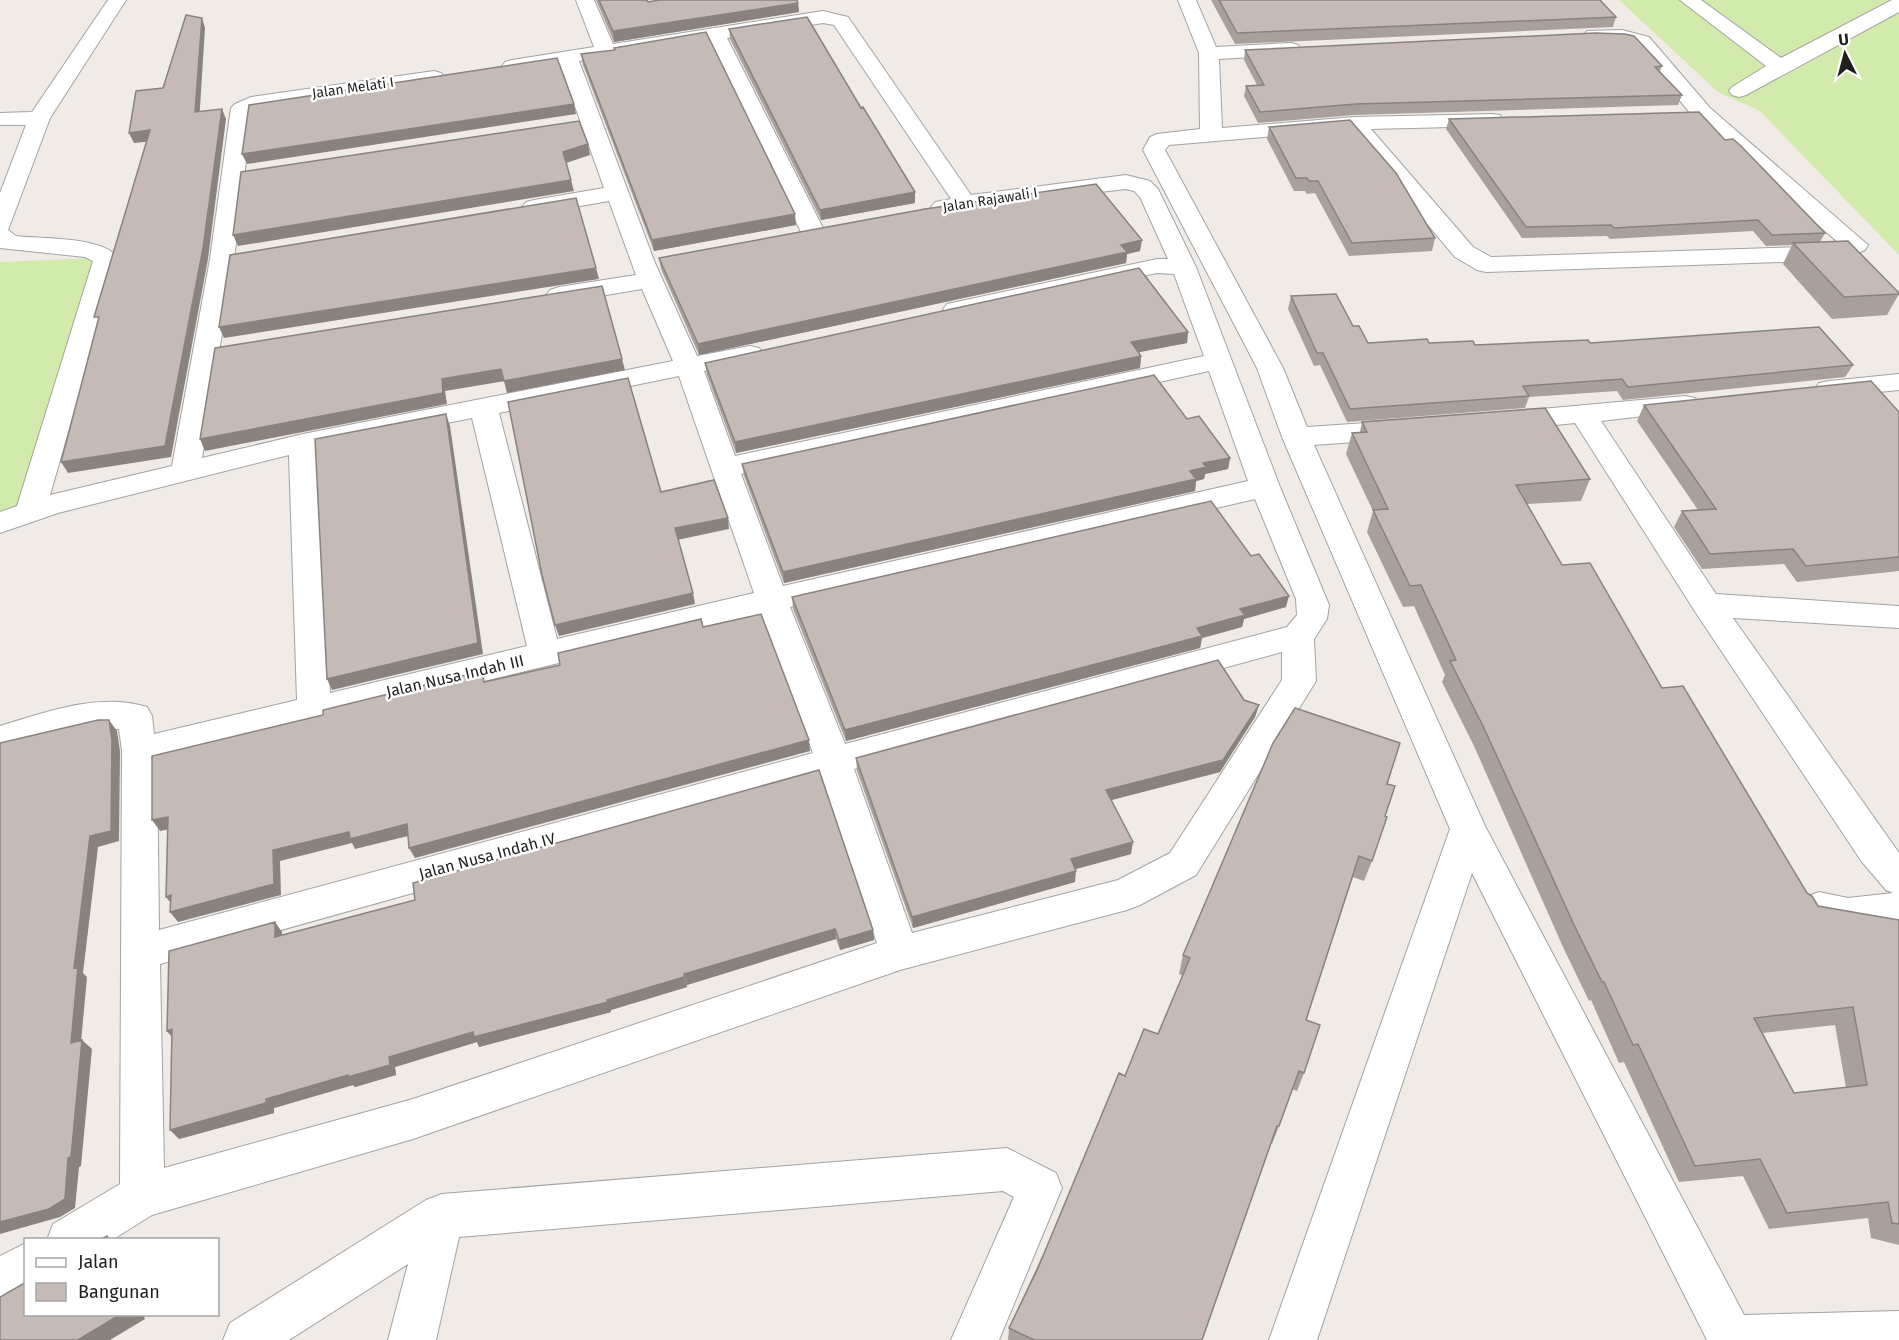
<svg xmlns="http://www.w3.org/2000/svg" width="1899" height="1340" viewBox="0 0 1899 1340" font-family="'Fira Sans',sans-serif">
<rect width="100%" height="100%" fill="#f0ebe6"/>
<path fill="#d2eaac" d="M1619,0H1899V255L1760,111L1718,92Z
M97,258L11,524L0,527V262Z"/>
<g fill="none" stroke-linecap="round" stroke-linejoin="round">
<defs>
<path id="minor" d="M108,0H126L50,118L8,230L16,236C41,239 103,236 118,258L50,495L172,466L210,259L231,108L235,104L251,97L434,71L441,73L444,77L441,81L434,83L252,111L234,259L202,458L303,434L673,361L642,289L559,303L550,300L546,295L550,290L559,287L636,275L609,201L534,214L526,212L522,207L526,202L534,200L604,188L560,64L512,72L505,70L502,66L505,62L512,60L594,47L576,0H594L613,44L823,11L848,17L971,195L1126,175L1150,181L1158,189L1196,267L1280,487L1329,605L1327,619L1314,639L1316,681L1196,875L1140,905L1127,910L900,970L413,1139L152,1215L112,1240H47L53,1224L120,1184L122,751L119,729C78,727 39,741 0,752V726C46,712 100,692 147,707L152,716L154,734L297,700L289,455L58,513L0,533V512L17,506L93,261L85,257L0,248V193L26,125H0V113L32,112ZM823,23L834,25L951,199L935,202L931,207L935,212L943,214L1022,201L1126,189L1134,191L1140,197L1168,259H1157L947,304L943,309L947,314L956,317L1157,273L1174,274L1204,356L735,456L704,371L759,360L763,354L759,348L750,346L697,356L655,263L579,61L709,41L800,230L804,235L812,237L820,235L824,230L727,38ZM1209,371L1248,481L783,586L741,474ZM679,376L754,593L557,639L499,413ZM472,418L527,646L330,693L317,449ZM1255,499L1296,599L1297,615L1287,627L845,744L790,607ZM761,614L813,753L159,930L157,760ZM1282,652V680L1170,853L1118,880L912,933L854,769ZM822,778L877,943L413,1099L164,1168L160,964Z
M1178,0H1196L1216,47L1291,43L1298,45L1301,49L1298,53L1291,55L1219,59L1222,128L1354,117L1492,114L1500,115L1503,120L1500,125L1492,126L1371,129L1473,247L1491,257L1836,246L1840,244L1694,118L1635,45L1587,39L1584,35L1587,31L1622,30L1649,37L1710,108L1868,245L1865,250L1841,260L1486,272L1477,270L1455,257L1348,130L1169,145L1165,150L1283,368L1307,427L1396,421L1406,424L1410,430L1406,436L1396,439L1314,445L1485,826L1744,1315L1899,1311V1340H1707L1472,873L1317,1340H1269L1450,829L1282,437L1257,368L1143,150L1150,137L1157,134L1200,129L1199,53Z
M1680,0H1701L1781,58L1892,0H1899V12L1746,95L1739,97L1732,95L1729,91L1732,87L1766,66Z
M1899,374V390L1829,397L1819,395L1815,389L1819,383L1829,381Z
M1685,396L1695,398L1699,404L1695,410L1601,421L1716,594L1899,606V628L1733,618L1899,853V924C1862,930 1841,932 1806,919L1800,908L1806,897L1819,892L1848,898L1893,893L1886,890L1862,862L1696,613L1575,423L1507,430L1497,427L1493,421L1497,415L1507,412Z
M1007,1148L1056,1173L1062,1188L999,1340H951L1014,1197L1003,1191L459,1237L436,1340H388L408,1264L289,1340H223L230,1323L426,1200L442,1194Z
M26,1243V1292L0,1304V1256Z"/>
</defs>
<use href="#minor" stroke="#a3a3a3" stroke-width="2"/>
<use href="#minor" fill="#fff" fill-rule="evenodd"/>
</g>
<path fill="#a9a09c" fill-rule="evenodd" d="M596,0H647L648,2L798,3L799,12L614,42Z
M1211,0H1600L1616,17L1613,27L1235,44Z
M729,29L861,108L915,192V203L821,220L730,39Z
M1245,50L1662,66L1660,71L1682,95L1678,105L1354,115L1258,123L1244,96L1246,86L1257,85L1244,60Z
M581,54L796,225L654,251L583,65Z
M1449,119L1725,140L1825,233L1820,242L1899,294L1887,315L1832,319L1783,264L1792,245L1766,246L1753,231L1610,239L1607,236L1522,238L1446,129Z
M1269,127L1435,238L1432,251L1349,256L1315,193L1307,194L1305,191H1294L1267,139Z
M1140,251L1127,254L1126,263L699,355L661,269L659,258Z
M1291,296L1353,326L1368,343L1475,345L1590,343L1853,365L1845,377L1623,400L1617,391L1529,397L1525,408L1347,422L1320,365L1314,366L1288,309Z
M1188,332L1187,343L1138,352L1141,356L1140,368L736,453L707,375L705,363Z
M1644,405L1899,412V571L1797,582L1784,564L1702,569L1674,527L1682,511L1698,510L1637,421Z
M1187,419L1230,458L1228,469L1205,474L1204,479L1196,481L1195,491L784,583L744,476L742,464Z
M1362,422L1590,479L1581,501L1527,504L1562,565L1662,688L1807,893L1818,906L1899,920V1245L1871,1238L1868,1218L1769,1229L1743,1176L1679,1182L1624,1062L1619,1063L1591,1000L1589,1001L1563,947L1474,746L1442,682L1445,675L1414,606L1403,607L1367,532L1373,511L1346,454L1352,433L1360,432ZM1835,1025L1846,1088L1794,1093L1763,1033Z
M792,597L1286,607L1244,619L1242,627L1202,638L1200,648L846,741L793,609Z
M1244,700L1259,705L1255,717L1220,772L1111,800L1131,854L1075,869V882L913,928L857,771L856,758Z
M1387,784L1385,816L1372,861L1364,881L1353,877L1306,1020L1304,1073L1297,1091L1292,1089L1279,1126L1272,1144L1271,1143L1202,1340H1008L1009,1328L1125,1076L1158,1034L1183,976L1179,974L1183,955Z
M873,930L874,940L840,950L836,939L687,985V987L611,1010V1012L479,1047L477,1042L395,1067L396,1075L355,1087L353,1085L274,1108V1113L179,1139L172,1037L167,1031L282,932V935Z"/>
<path fill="#8a827f" d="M798,3L799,12L614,42L613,31Z
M202,18L205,28L199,123L195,112Z
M574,104L576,114L247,164L242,154Z
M222,109L226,119L208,259L171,457L68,473L61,462Z
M150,130L154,141L134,143L129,133Z
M588,144L590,155L566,163L563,152Z
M571,180L574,191L238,246L233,235Z
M915,192V203L821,220L820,210Z
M795,214L796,225L654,251L652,240Z
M1142,240L1140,251L1127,254L1126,263L699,355L698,344Z
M596,268L599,279L224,338L219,327Z
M1188,332L1187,343L1130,354L1131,342Z
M1141,356L1140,368L736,453L735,442Z
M622,359L625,370L507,393L504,381Z
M501,369L505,381L445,391L447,404L205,451L200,439L442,379Z
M446,414L450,426L483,654L332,690L327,679Z
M1230,458L1228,469L1205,474L1204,479L1196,481L1195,491L784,583L783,572L1190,471L1203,463Z
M728,518L729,529L677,540L675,528Z
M693,593L695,604L559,636L555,625Z
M1289,596L1286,607L1244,619L1242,627L1202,638L1200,648L846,741L845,730L1197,628L1240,609Z
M1259,705L1255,717L1220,772L1104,802L1106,790Z
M109,720L117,731L120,751L119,841L98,847L83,973L87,977L80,1053L71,1043L74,968L90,836Z
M809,740L810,751L415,858L409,848Z
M168,817L175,828L160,831L152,820Z
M407,824L412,835L355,849L352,843L280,861L281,895L178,922L170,912L273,850L349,832Z
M1133,842L1131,854L1069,871L1071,859Z
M1076,871L1075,882L913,928L912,917Z
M171,895L174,907L166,897Z
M275,922L282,932V948L275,937Z
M835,929L836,939L687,985L684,974Z
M873,930L874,940L840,950L839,940Z
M684,977L687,987L611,1010V1012L479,1047L477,1042L395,1067L396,1075L355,1087L353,1085L274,1108V1113L179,1139L170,1130L266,1099L389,1057L473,1032L607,1000Z
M172,1029L175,1041L167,1031Z
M82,1040L92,1049L81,1166L79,1167L75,1208L60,1217L0,1234V1222L68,1158Z
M121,1314H143L145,1319L110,1340H78Z"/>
<path fill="#c5bab5" stroke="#8a827f" stroke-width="1.5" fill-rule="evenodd" d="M599,0H647L648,2L659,0H797L798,3L613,31Z
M1219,0H1600L1616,17L1237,33Z
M186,15L202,18L195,112L222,109L203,248L165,446L61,462L99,317H94L150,130L129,133L136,91L163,88Z
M807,17L861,108L863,107L915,192L820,210L729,29Z
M706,32L795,214L652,240L581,54L615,50L614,48Z
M1595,33L1625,34L1634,36L1662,66L1655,67L1682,95L1356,104L1260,112L1246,86L1264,85L1245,50Z
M557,58L574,104L242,154L249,105Z
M1699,112L1725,140L1733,139L1740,145L1825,233L1772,235L1758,220L1614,228L1611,225L1526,227L1449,119Z
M1350,120L1396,173L1435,238L1352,243L1318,181H1309L1307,178H1296L1269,127Z
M579,121L588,144L563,152L571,180L233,235L241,172Z
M1096,184L1142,240L1121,245L1127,252L698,344L659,258L925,209Z
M576,198L596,268L219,327L230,255Z
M1848,241L1899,293V294L1844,297L1793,243Z
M1139,268L1188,332L1131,342L1141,356L735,442L705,363Z
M602,286L622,359L504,381L501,369L442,379L443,393L200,439L215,348Z
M1336,294L1353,326H1359L1368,343L1427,339L1429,343L1473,341L1475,345L1588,340L1590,343L1819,327L1853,365L1628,387L1622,379L1523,386L1529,396L1350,409L1323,353H1317L1291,296Z
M1154,375L1187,419L1199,416L1230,458L1203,463L1206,467L1190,471L1196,479L783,572L742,464Z
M628,378L661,492L714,480L728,518L675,528L693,593L555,625L542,575L508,402Z
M1871,381L1899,412V557L1806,566L1793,549L1710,554L1682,511L1716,509L1644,405Z
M1545,408L1590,479L1516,485L1562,565L1590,563L1662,688L1683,686L1807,893L1812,896L1818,906L1899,920V1224L1892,1223L1888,1202L1787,1213L1760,1159L1695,1166L1638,1044L1633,1045L1604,982H1602L1575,927L1483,726L1450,661L1456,660L1421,585L1410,586L1373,510L1388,509L1352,433L1367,432L1362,422ZM1853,1007L1867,1085L1794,1093L1754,1018Z
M446,414L478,643L327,679L315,439Z
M1211,501L1251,556L1259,554L1289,596L1240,609L1245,615L1197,628L1202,636L845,730L792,597Z
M761,614L809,740L409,848L407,824L350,839L349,832L273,850L274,884L170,912L171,895L166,897L168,817L152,820V756L323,715V710L482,671L484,682L560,665L558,653L701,619L703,627Z
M1218,660L1244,700L1259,705L1223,760L1106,790L1133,842L1071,859L1076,871L912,917L856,758Z
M1295,708L1400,743L1387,784L1395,786L1385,816L1387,817L1372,861L1359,856L1306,1020L1320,1025L1304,1073L1299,1071L1279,1126H1277L1202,1340H1034L1009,1328L1038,1268L1119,1073L1125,1076L1144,1029L1158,1034L1190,958L1183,955L1273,743Z
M98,720H109L112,740L111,831L90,836L74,968L78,967L71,1043L82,1040L71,1157L68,1158L65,1199L49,1209L0,1222V743Z
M819,770L873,930L839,940L835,929L684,974V977L607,1000L608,1002L474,1037L473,1032L389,1057L390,1065L348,1077V1075L266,1099V1103L170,1130L172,1029L167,1031L169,951L275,922V937L415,900L413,883Z
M107,1236L108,1239H101Z
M26,1282V1314H121L78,1340H0V1297Z"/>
<g text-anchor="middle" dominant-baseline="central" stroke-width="5" stroke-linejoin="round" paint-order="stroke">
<g font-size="14" fill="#1f1f1f" stroke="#fff">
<text transform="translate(353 88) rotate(-8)">Jalan Melati I</text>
<text transform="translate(990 200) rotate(-9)">Jalan Rajawali I</text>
</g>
<g font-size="16" fill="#1f1f1f" stroke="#fff">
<text transform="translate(455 676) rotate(-13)">Jalan Nusa Indah III</text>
<text transform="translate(487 856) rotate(-15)">Jalan Nusa Indah IV</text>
</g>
</g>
<rect x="24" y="1238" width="195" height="78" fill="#ffffff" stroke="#a5a5a5" stroke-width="1.5"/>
<rect x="36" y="1258" width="30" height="9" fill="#ffffff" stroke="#a5a5a5" stroke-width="1.5"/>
<text x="78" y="1268" font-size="18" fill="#1f1f1f">Jalan</text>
<rect x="36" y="1283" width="30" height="18" fill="#c5bab5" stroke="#a5a5a5" stroke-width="1.5"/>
<text x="78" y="1298" font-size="18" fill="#1f1f1f">Bangunan</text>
<g transform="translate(1845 54) rotate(354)" stroke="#ffffff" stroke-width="4.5" paint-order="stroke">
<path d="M0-4.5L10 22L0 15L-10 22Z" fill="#1f1f1f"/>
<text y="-9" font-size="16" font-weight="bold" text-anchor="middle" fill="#1f1f1f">U</text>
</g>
</svg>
